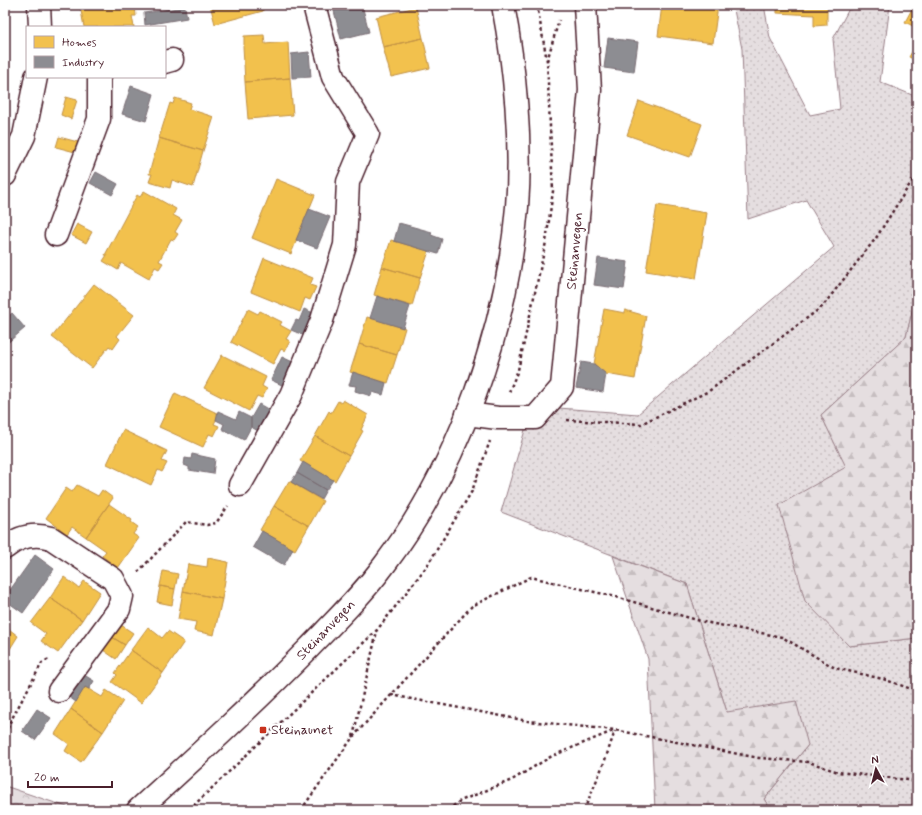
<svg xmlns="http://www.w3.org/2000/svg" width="922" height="815" viewBox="0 0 922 815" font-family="Mynerve,sans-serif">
<defs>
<pattern id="grass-dots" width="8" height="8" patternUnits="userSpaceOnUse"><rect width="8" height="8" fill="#e5dee0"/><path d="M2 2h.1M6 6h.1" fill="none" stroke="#c6bec0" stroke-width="1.8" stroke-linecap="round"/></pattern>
<pattern id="forest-firs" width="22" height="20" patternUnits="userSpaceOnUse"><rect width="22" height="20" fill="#e5dee0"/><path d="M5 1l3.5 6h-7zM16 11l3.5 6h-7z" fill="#c6bec0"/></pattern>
<pattern id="park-crowns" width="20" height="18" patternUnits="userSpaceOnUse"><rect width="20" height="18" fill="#e5dee0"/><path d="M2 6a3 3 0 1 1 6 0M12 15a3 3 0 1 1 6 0" fill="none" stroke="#c6bec0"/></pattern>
</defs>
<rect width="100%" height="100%" fill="#fff"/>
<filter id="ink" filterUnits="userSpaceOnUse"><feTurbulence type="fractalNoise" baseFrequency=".025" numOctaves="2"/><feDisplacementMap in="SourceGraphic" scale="8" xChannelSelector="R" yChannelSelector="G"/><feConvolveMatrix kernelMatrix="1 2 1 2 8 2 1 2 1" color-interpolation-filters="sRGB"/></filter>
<g filter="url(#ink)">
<path fill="url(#grass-dots)" stroke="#987e86" d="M733,5H764L770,38L810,115L840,109L833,39L851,5H890L880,82L917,97V291L906,337L821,415L847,467L849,646L917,638V810H771L764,799L808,745L727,712L687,584L501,512L532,406L638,414L834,247L806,200L748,219L742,49Z"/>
<path fill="url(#forest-firs)" stroke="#987e86" d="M917,291V638L849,646L805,601L779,505L846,467L821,415L906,337Z
M613,556L687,584L727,712L796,701L808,745L764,799L771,810H655L648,659Z"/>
<path fill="url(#park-crowns)" stroke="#987e86" d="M5,786L73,809L5,810Z"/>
<path fill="#f2c14e" stroke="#c09044" d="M80,5H135L136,16H132L134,27H84Z
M210,5H262L263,11L215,24Z
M662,5H718L713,43L658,36Z
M777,5H827V25L814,26V15L777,13Z
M914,5H917V28L905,22Z
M416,7L423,38L383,47L376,17Z
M264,35L265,44L288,42L290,78L245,82L243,46L244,45V36Z
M423,38L430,68L391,77L383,47Z
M917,43V61L909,57Z
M290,78L293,115L248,119L245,82Z
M66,97L77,100L71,119L61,115Z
M175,98L191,103L189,109L214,117L203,151L159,138L170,103L173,104Z
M639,101L702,124L690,157L627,135Z
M59,137L78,142L75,152L56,147Z
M159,138L203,151L193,187L172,180L170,188L149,182L152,174H149Z
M276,179L315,195L291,254L252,238Z
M144,191L176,209L173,215L182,220L175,232L178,234L174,240L171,239L159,261L163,263L159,269L155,267L149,279L121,263L118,270L103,261L107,255H105L137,195L140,197Z
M657,205L707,213L696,279L646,271Z
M77,224L92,232L86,243L71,235Z
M391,240L429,251L420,278L382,267Z
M264,258L313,278L310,285L316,287L310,300L305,298L300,312L251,292Z
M382,267L420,278L412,306L374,295Z
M94,284L134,315L117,336L120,339L113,349L109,346L92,368L52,337Z
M248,309L258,314L260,311L282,322L280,325L291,331L286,339L290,341L285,351L281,349L273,364L231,342Z
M604,309L625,313V310L646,316L635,379L606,374L594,364Z
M367,317L405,328L397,355L359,344Z
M359,344L397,355L388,383L350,372Z
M222,355L266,377L262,386L267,389L262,398L257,396L249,411L204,388Z
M175,393L219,414L214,424L219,426L214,436L209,434L203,447L159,427Z
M343,400L368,415L361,430L363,431L349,456L315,436L329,411L331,413L338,401L341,403Z
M123,430L167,451L162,461L167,463L162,472L158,470L151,485L107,464Z
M315,436L349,456L335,481L300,461Z
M289,481L323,501L309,526L274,506Z
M77,485L98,496L102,490L113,498L86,537L72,527L67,534L46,518L66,488L72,492Z
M109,504L132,520L131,522L138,527L133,534L139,538L118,568L102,556L106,551L86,537Z
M274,506L309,526L295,550L260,530Z
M208,558L228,562L222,599L183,591L188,564L207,567Z
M163,571L178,574L175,589L160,586Z
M64,577L79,588L84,581L100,592L82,620L50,598Z
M160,586L175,589L172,605L157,602Z
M183,591L222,599L214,635L194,631L196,622L178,619Z
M50,598L82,620L58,653L41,641L46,634L31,623Z
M121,625L133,633L125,645L112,637Z
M5,626L18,636L5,657Z
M148,627L162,638L168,631L184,642L163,673L131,650Z
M112,637L125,645L116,659L103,650Z
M131,650L163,673L141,703L112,682L117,675L115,673Z
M85,687L102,697L106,690L123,701L103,732L71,709Z
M71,709L103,732L81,762L65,751L69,744L55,734Z"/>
<path fill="#8d8d92" stroke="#796c73" d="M342,5H362L369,32L341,39L333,7Z
M185,7L187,18L145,25L144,13Z
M608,38L638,42L634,72L604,68Z
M309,52L311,77L292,78L291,54Z
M131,86L154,94L146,121L122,114Z
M96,172L118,184L112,195L90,183Z
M309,209L330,217L317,248L296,240Z
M399,223L432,232L431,235L442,239L438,254L394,241Z
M598,258L628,262L624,289L594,285Z
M377,296L410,306L403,328L370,318Z
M304,309L318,315L308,337L291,330L296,320L299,321Z
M12,313L25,328L5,345V319Z
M282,357L295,363L284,386L271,380Z
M581,362L594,364L606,374L603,392L576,388Z
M353,372L386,383L383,395L372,392L371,396L355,391L356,386L349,385Z
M259,404L271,411L260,432L251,427V418Z
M218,411L236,419L239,412L251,418V427L244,440L222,429L224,424L216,420Z
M192,454L215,459L213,474L189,470V467L184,465L185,458L191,459Z
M303,462L333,480L326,490L297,473Z
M297,473L326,490L321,499L291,482Z
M262,531L293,549L284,565L253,547Z
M35,555L54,569L23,613L5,600V597Z
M81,673L94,681L89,689L85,687L76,702L66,695Z
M37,709L51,718L35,740L22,731Z"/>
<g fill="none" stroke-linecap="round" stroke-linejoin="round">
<defs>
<path id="minor" d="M39,5L40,27
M165,62L172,60
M5,175L24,136L36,77
M56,235L99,119V77
M467,414L498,418H535L562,387L590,90L585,5
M240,485L291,395L322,320L345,245L348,182L368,134L333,77L314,5
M5,548C19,536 34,533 51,538L113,579L122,596L119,609L59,691"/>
<path id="major" d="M138,810C196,757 254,704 309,648C335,621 362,595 385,564C459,466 507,329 517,207C522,142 515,68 503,5"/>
</defs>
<use href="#minor" stroke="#4a1f2b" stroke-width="25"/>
<use href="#major" stroke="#4a1f2b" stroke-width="25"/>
<path stroke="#4a1f2b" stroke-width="2.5" stroke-dasharray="3 3" stroke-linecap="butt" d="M547,61L559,20
M509,392L518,370L546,242L553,191L547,61L537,5
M567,420L641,424L709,391L822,307L876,238L917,173
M138,572L186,522L207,525L216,523L228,506
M391,695L528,721L615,730L759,758L809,762L838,772L917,781
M353,737L472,606L531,577L616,597L704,622L782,637L835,668L883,679L917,691
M5,740L9,724L42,663L49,659
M189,810L377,630L427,566L472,491L490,441
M301,810L353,737L377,631
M448,810L460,801L512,780L552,756L613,731
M584,810L604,763L615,731"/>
<use href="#minor" stroke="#fff" stroke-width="22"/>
<use href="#major" stroke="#fff" stroke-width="22"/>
</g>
</g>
<rect fill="#c8321e" stroke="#fff" stroke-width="1.5" x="259" y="726" width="8" height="8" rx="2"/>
<g text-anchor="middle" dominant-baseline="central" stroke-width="4" stroke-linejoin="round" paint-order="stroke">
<g font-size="14" fill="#4a1f2b" stroke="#fff">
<text transform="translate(575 251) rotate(-85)">Steinanvegen</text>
<text transform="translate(326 630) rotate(-46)">Steinanvegen</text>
</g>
<g font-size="14" fill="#4a1f2b" stroke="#fff" text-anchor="start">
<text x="271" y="730">Steinaunet</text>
</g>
</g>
<rect width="922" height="815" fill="none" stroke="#fff" stroke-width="20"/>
<rect x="10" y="10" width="902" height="795" fill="none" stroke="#4a1f2b" stroke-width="1.5" filter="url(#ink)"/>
<rect x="26" y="26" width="140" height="52" fill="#ffffff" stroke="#b7a5aa"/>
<rect x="34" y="36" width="20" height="12" fill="#f2c14e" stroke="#b7a5aa"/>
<text x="62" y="46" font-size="12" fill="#4a1f2b">Homes</text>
<rect x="34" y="56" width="20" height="12" fill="#8d8d92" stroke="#b7a5aa"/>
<text x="62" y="66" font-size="12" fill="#4a1f2b">Industry</text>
<g transform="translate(876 769) rotate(353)" stroke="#ffffff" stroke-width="3" paint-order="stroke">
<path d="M0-3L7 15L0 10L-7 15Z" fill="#4a1f2b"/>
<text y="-6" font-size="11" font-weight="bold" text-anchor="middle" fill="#4a1f2b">N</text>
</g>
<path d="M28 781v6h84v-6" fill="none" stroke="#4a1f2b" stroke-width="2"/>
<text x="34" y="781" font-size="12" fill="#4a1f2b" stroke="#ffffff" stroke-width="3" paint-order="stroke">20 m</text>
</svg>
